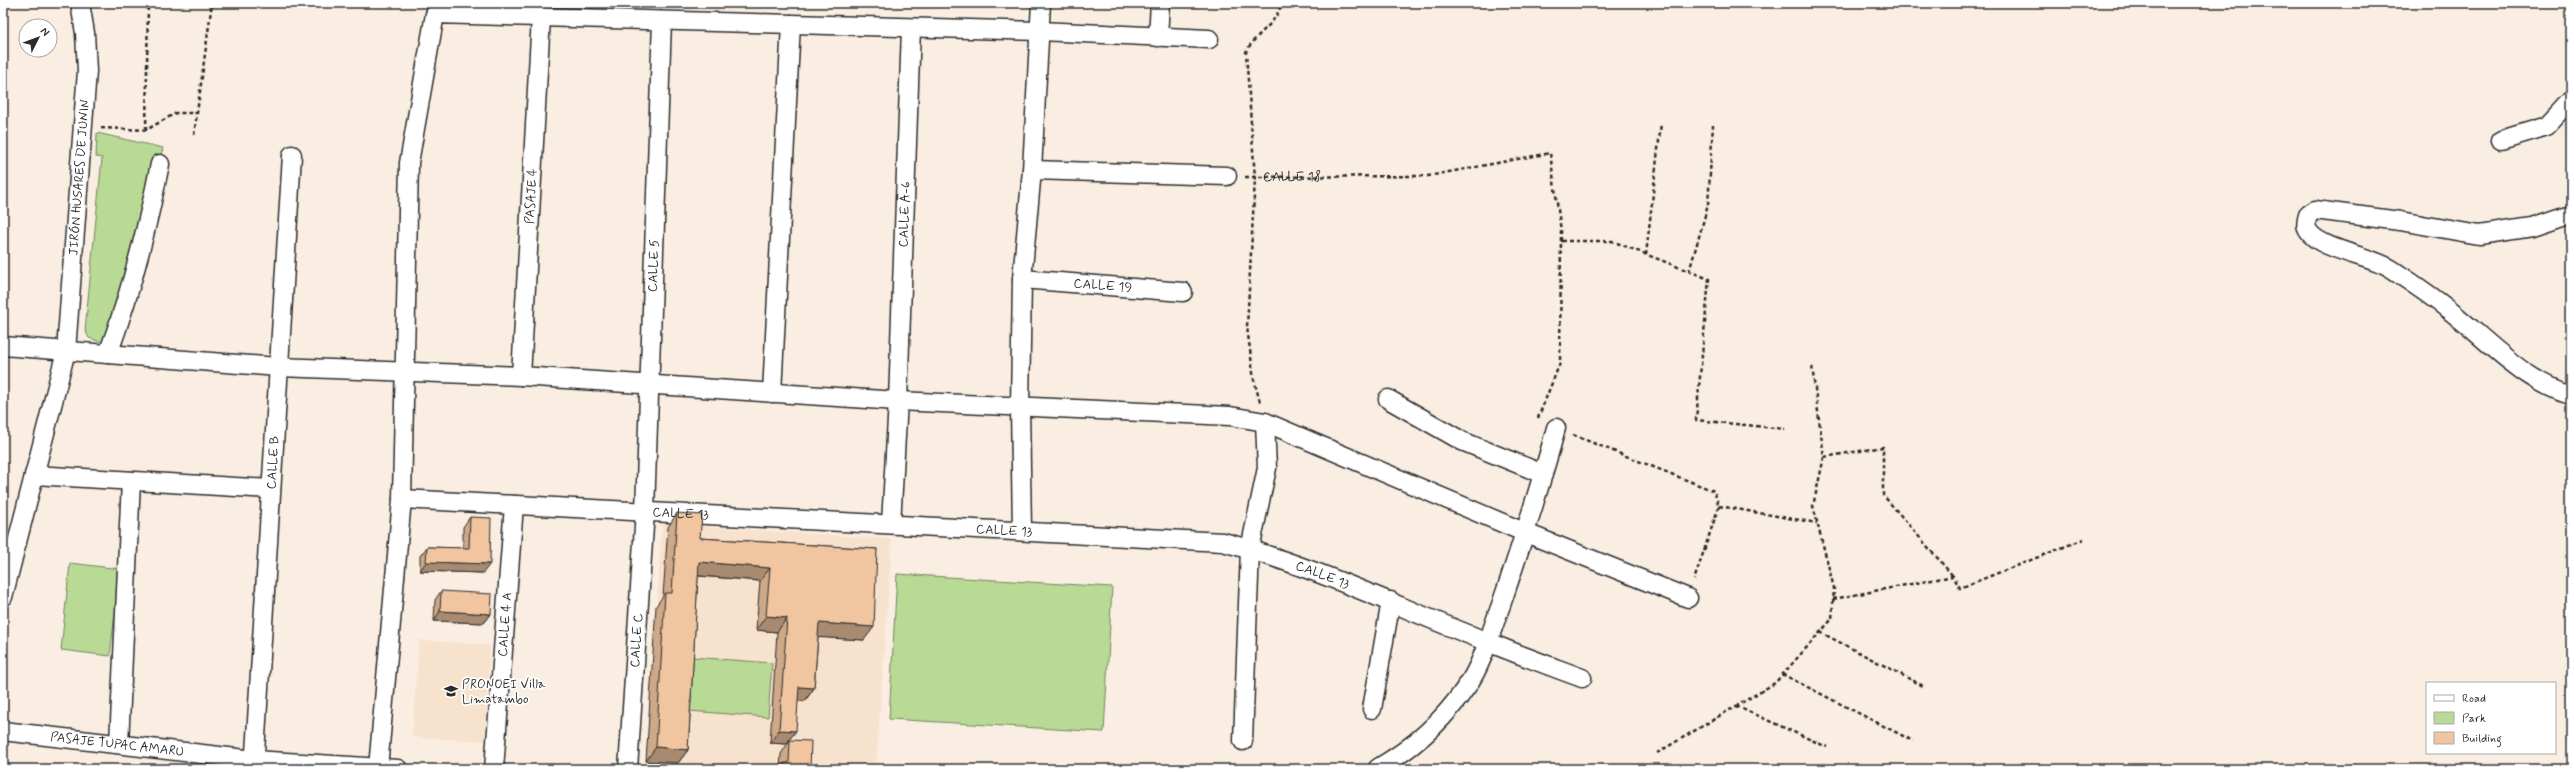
<svg xmlns="http://www.w3.org/2000/svg" width="2574" height="772" viewBox="0 0 2574 772" font-family="Mynerve,sans-serif">
<rect width="100%" height="100%" fill="#faeee2"/>
<filter id="ink" filterUnits="userSpaceOnUse"><feTurbulence type="fractalNoise" baseFrequency=".025" numOctaves="2"/><feDisplacementMap in="SourceGraphic" scale="8" xChannelSelector="R" yChannelSelector="G"/><feConvolveMatrix kernelMatrix="1 2 1 2 8 2 1 2 1" color-interpolation-filters="sRGB"/></filter>
<g filter="url(#ink)">
<path fill="#f7e2ce" d="M662,524L892,539L876,769H646Z
M419,640L490,645L485,741L412,737Z"/>
<path fill="#b8da95" stroke="#728260" d="M97,133L163,148L114,331L110,338L101,342L89,338L85,330L102,158L96,157Z
M70,563L120,569L110,656L61,650Z
M897,574L1112,587L1104,732L889,719Z
M692,657L772,663L768,717L689,711Z"/>
<g fill="none" stroke-linecap="round" stroke-linejoin="round">
<defs>
<g id="minor">
<path d="M1158,37L1160,3"/>
<path d="M2501,140L2547,126L2571,100"/>
<path d="M1032,170L1227,176"/>
<path d="M2571,214L2533,227L2479,235L2400,221L2315,210L2308,215C2306,221 2305,227 2309,232C2320,249 2373,257 2391,269C2414,284 2439,301 2460,319C2495,348 2527,382 2571,395"/>
<path id="s2" d="M1022,279L1183,292"/>
<path d="M3,346L278,367L521,376L898,401L1230,416L1265,422L1526,533L1688,598"/>
<path d="M108,354C131,292 147,229 160,164"/>
<path id="s3" d="M521,376L541,17"/>
<path d="M772,393L791,24"/>
<path d="M1388,399L1462,441L1543,474"/>
<path d="M34,475L271,489"/>
<path id="s4" d="M402,499L1223,542C1314,566 1400,608 1488,642C1519,655 1550,666 1582,678"/>
<path id="s5" d="M891,524L898,401L911,28"/>
<path d="M1022,530L1020,407L1022,279L1032,170L1041,3"/>
<path id="s6" d="M3,597L66,351L87,71L85,33L80,3"/>
<path d="M1372,709L1391,601"/>
<path id="s7" d="M3,731L254,760L398,769"/>
<path d="M1243,741L1250,549L1267,468L1265,422"/>
<path d="M119,744L131,481"/>
<path d="M378,768L402,499L409,163L435,14L1040,31L1209,39"/>
<path d="M1378,768C1413,748 1444,720 1467,686C1483,663 1491,631 1501,605C1521,546 1540,488 1556,428"/>
<path id="s8" d="M254,769L292,155"/>
<path id="s9" d="M494,769L514,505"/>
<path id="s10" d="M628,769L645,511L662,21"/>
</g>
</defs>
<use href="#minor" stroke="#2b2b2b" stroke-width="21"/>
<g stroke="#2b2b2b" stroke-width="2.5" stroke-dasharray="4 3" stroke-linecap="butt">
<path d="M101,128L146,130L176,113H196"/>
<path d="M146,130L148,3"/>
<path d="M194,135L212,3"/>
<path id="s1" d="M1245,177L1428,176L1550,153L1561,231L1560,363L1538,418"/>
<path d="M1561,241H1612L1709,279L1696,420L1785,429"/>
<path d="M1646,255L1661,123"/>
<path d="M1689,272L1708,205L1713,125"/>
<path d="M1260,402L1254,380L1247,327L1255,178L1246,52C1255,33 1278,24 1281,3"/>
<path d="M1573,435L1714,491L1719,506L1694,580"/>
<path d="M1824,457L1883,447V495L1953,576"/>
<path d="M1719,506L1817,523"/>
<path d="M1833,599L1953,576L1960,588L2084,539"/>
<path d="M1820,632L1925,687"/>
<path d="M1782,674L1913,741"/>
<path d="M1736,706L1827,747"/>
<path d="M1657,753L1775,683L1832,619L1834,588L1813,506L1824,457L1812,366"/>
</g>
<use href="#minor" stroke="#fff" stroke-width="18"/>
</g>
<path fill="#cea989" stroke="#2b2b2b" d="M677,513L700,538L877,549L864,640L818,637L814,688L805,701H798L786,744L770,743L777,632L756,630L760,581L698,576L688,750L678,763L646,761L656,606L663,596L668,527Z
M470,517L483,573L420,571V556L427,547L463,548V527Z
M441,591L491,614L484,623L434,621L435,600Z
M790,740L810,769H780L781,754Z"/>
<path fill="#a88a6f" stroke="#2b2b2b" d="M426,562L490,564L483,573L420,571Z
M699,562L770,568L760,581L689,575Z
M440,611L491,614L484,623L434,621Z
M766,616L787,618L777,632L756,630Z
M819,623L874,627L864,640L810,637Z
M799,687L814,688L805,701L790,700Z
M779,730L796,731L786,744L770,743Z
M656,747L688,750L678,763L646,761Z"/>
<path fill="#f0c59f" stroke="#2b2b2b" d="M677,513L702,515L700,538L877,549L874,627L819,623L814,688L799,687L796,731L779,730L787,618L766,616L770,568L699,562L688,750L656,747L665,593H672Z
M470,517L491,518L490,564L426,562L427,547L469,548Z
M441,591L492,594L491,614L440,611Z
M790,740L811,741L810,769H784V763H789Z"/>
</g>
<defs>
<symbol id="school-bare" viewBox="-9 -9 18 18"><path d="M0-5L7-2L0 1L-7-2ZM-4 1L0 2.5L4 1V4Q0 6-4 4Z" fill="#2b2b2b" stroke="#fff" stroke-width="2.5" paint-order="stroke"/></symbol>
</defs>
<g fill-rule="evenodd">
<use href="#school-bare" x="441" y="681" width="20" height="20"/>
</g>
<g text-anchor="middle" dominant-baseline="central" stroke-width="3.5" stroke-linejoin="round" paint-order="stroke">
<g font-size="13" fill="#2b2b2b" stroke="#fff">
<text stroke="none"><textPath href="#s6" startOffset="428">JIRÓN HUSARES DE JUNIN</textPath></text>
<text stroke="none"><textPath href="#s1" startOffset="47">CALLE 18</textPath></text>
<text stroke="none"><textPath href="#s3" startOffset="180">PASAJE 4</textPath></text>
<text stroke="none"><textPath href="#s5" startOffset="310">CALLE A-6</textPath></text>
<text stroke="none"><textPath href="#s10" startOffset="504">CALLE 5</textPath></text>
<text stroke="none"><textPath href="#s2" startOffset="81">CALLE 19</textPath></text>
<text stroke="none"><textPath href="#s8" startOffset="307">CALLE B</textPath></text>
<text stroke="none"><textPath href="#s4" startOffset="279">CALLE 13</textPath></text>
<text stroke="none"><textPath href="#s4" startOffset="603">CALLE 13</textPath></text>
<text stroke="none"><textPath href="#s4" startOffset="927">CALLE 13</textPath></text>
<text stroke="none"><textPath href="#s9" startOffset="145">CALLE 4 A</textPath></text>
<text stroke="none"><textPath href="#s10" startOffset="129">CALLE C</textPath></text>
<text stroke="none"><textPath href="#s7" startOffset="115">PASAJE TUPAC AMARU</textPath></text>
</g>
<g font-size="13" fill="#2b2b2b" stroke="#fff" text-anchor="start">
<text x="462" y="684">PRONOEI Villa<tspan x="462" dy="15">Limatambo</tspan></text>
</g>
</g>
<rect width="2574" height="772" fill="none" stroke="#fff" stroke-width="16"/>
<rect x="8" y="8" width="2558" height="756" fill="none" stroke="#2b2b2b" stroke-width="1.5" filter="url(#ink)"/>
<rect x="2426" y="682" width="130" height="72" fill="#ffffff" stroke="#aaaaaa"/>
<rect x="2434" y="695" width="20" height="6" fill="#ffffff" stroke="#aaaaaa"/>
<text x="2462" y="702" font-size="12" fill="#2b2b2b">Road</text>
<rect x="2434" y="712" width="20" height="12" fill="#b8da95" stroke="#aaaaaa"/>
<text x="2462" y="722" font-size="12" fill="#2b2b2b">Park</text>
<rect x="2434" y="732" width="20" height="12" fill="#f0c59f" stroke="#aaaaaa"/>
<text x="2462" y="742" font-size="12" fill="#2b2b2b">Building</text>
<g transform="translate(38 38) rotate(48)"><circle r="19" fill="#ffffff" stroke="#aaaaaa"/>
<path d="M0-3L7 15L0 10L-7 15Z" fill="#2b2b2b"/>
<text y="-6" font-size="11" font-weight="bold" text-anchor="middle" fill="#2b2b2b">N</text>
</g>
</svg>
